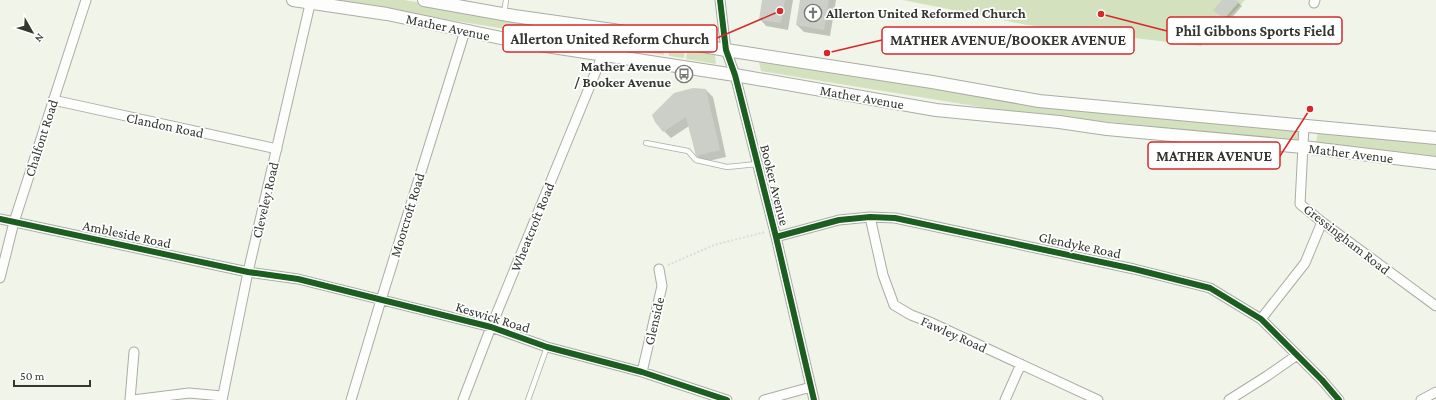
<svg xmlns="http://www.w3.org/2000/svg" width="1436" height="400" viewBox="0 0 1436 400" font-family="'Crimson Pro',serif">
<rect width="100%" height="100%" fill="#f0f4e9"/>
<path fill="#d4e1be" d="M328,0H404L663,43L664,55Z
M903,0H1245L1201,46L1027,25Z
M667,43L685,46L684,58L669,56Z
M688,46L714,50L716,64L686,59Z
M758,58L1300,130L1299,141H1288L1005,111L761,71Z
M1318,132L1436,144V157L1319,145L1316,142Z"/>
<path fill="#0003" d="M763,0H793L788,30L766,26L760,19Z
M801,0H836L830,36L804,32L797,25Z
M1223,0H1235L1242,6L1228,22L1214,10Z
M706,90L713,97L726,157L704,162L697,156L689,126L671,138L664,131Z"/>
<path fill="#cccfc7" d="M762,0H785L781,23L759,20Z
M800,0H829L824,30L796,25Z
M1222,0H1236L1239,2L1224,19L1213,10Z
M693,88L706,89L720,150L696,156L686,117L663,132L655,122L652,115L674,93Z"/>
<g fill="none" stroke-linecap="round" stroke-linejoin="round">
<defs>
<path id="lane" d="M504,14L506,0
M646,143L688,151L696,160L727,167L757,164
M528,400L547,347"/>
<path id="street" d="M720,0L726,50L735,75L776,237L814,400
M1314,3L1315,0
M53,100L277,149
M1304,126L1300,204L1322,222L1436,306
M870,217L883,275L894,305L911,315L932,323L1098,400
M0,219L248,272L298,279L491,327L547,347L642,372L727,400
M776,237L839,220L870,217L895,218L1134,269L1210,288L1261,319L1322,380L1339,400
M0,278L14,222L86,0
M1261,319L1305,263L1322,222
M642,372L662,286L659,269
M130,400L134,352
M133,400L189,393L222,396
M222,400L248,272L311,0
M351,400L381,300L465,31
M463,400L491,327L603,54
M764,400L811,387
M1005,400L1021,364
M1229,400L1267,376L1297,355
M1421,400L1436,392"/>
<path id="secondary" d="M293,0L387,14L520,42L735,75L936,110L1059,122L1107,129L1303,147L1436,163
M424,0L514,16L613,30L726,50L932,82L1039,101L1436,138"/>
</defs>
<use href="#lane" stroke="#aaada5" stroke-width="6"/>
<use href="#street" stroke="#aaada5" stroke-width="11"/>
<use href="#secondary" stroke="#aaada5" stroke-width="14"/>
<path stroke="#dcddda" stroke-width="2" stroke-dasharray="2 2" stroke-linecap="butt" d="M668,265L714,245L765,232"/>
<use href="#lane" stroke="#fdfdfc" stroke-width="4.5"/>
<use href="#street" stroke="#fdfdfc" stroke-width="9"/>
<use href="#secondary" stroke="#fdfdfc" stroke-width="12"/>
<defs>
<path id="cycleway" d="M720,0L726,50L735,75L776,237L814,400
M0,219L248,272L298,279L491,327L547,347L642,372L727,400
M776,237L839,220L870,217L895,218L1134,269L1210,288L1261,319L1322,380L1339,400"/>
</defs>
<use href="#cycleway" stroke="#fff" stroke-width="8"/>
<use href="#cycleway" stroke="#1b5e20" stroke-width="6"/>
</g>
<defs>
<symbol id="church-ring" viewBox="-11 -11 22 22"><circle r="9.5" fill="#fff" stroke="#767971" stroke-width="1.5"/><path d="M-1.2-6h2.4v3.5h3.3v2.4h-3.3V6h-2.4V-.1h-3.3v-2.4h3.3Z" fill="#767971"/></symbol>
<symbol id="bus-ring" viewBox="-11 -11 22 22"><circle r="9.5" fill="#fff" stroke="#767971" stroke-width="1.5"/><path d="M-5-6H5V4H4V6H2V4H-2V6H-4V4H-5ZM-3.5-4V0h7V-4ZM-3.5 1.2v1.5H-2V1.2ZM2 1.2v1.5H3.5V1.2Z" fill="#767971"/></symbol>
</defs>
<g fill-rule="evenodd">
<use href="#church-ring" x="803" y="3" width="20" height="20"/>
<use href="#bus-ring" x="674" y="64" width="20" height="20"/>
</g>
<g text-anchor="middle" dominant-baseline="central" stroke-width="3.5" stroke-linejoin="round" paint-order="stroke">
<g font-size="14" font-weight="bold" fill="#343730" stroke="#fff" text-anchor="start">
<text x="826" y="13">Allerton United Reformed Church</text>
<text x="671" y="66" text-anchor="end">Mather Avenue<tspan x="671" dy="16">/ Booker Avenue</tspan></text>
</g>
<g font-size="14" fill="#343730" stroke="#fff">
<text transform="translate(448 27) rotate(12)">Mather Avenue</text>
<text transform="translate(862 97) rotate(10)">Mather Avenue</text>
<text transform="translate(165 125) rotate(12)">Clandon Road</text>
<text transform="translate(41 138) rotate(-72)">Chalfont Road</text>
<text transform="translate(1351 153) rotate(7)">Mather Avenue</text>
<text transform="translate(775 185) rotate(76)">Booker Avenue</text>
<text transform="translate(265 200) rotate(-77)">Cleveley Road</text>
<text transform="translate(407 215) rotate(-73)">Moorcroft Road</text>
<text transform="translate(532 227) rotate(-68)">Wheatcroft Road</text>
<text transform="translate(127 234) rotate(12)">Ambleside Road</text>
<text transform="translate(1347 239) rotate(38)">Gressingham Road</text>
<text transform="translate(1080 245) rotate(12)">Glendyke Road</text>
<text transform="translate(493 317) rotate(17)">Keswick Road</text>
<text transform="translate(654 321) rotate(-77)">Glenside</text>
<text transform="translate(954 334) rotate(24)">Fawley Road</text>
</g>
</g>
<path fill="none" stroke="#d62828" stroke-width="1.5" d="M1101 14L1167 31M780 11L717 38M827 53L882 40M1310 109L1280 156"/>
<g fill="#d62828" stroke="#fff" stroke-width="1.5">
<circle cx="1101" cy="14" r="4"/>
<circle cx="780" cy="11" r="4"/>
<circle cx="827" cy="53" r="4"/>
<circle cx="1310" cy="109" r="4"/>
</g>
<g fill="#fff" stroke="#d62828" stroke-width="1.5">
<rect x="1167" y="17" width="175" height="27" rx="4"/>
<rect x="503" y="25" width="214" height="27" rx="4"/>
<rect x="882" y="27" width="252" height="27" rx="4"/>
<rect x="1148" y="142" width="132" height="27" rx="4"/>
</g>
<g font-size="15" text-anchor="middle" font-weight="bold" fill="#343730">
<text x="1255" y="36">Phil Gibbons Sports Field</text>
<text x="610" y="44">Allerton United Reform Church</text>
<text x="1008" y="45">MATHER AVENUE/BOOKER AVENUE</text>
<text x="1214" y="161">MATHER AVENUE</text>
</g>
<g transform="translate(32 32) rotate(129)" stroke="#ffffff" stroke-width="3" paint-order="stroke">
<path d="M0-3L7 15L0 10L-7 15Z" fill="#343730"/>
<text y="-6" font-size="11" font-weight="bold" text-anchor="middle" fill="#343730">N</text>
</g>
<path d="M14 380v6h76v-6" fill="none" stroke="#343730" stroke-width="2"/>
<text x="20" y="380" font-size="12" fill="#343730" stroke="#ffffff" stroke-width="3" paint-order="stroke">50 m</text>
</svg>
